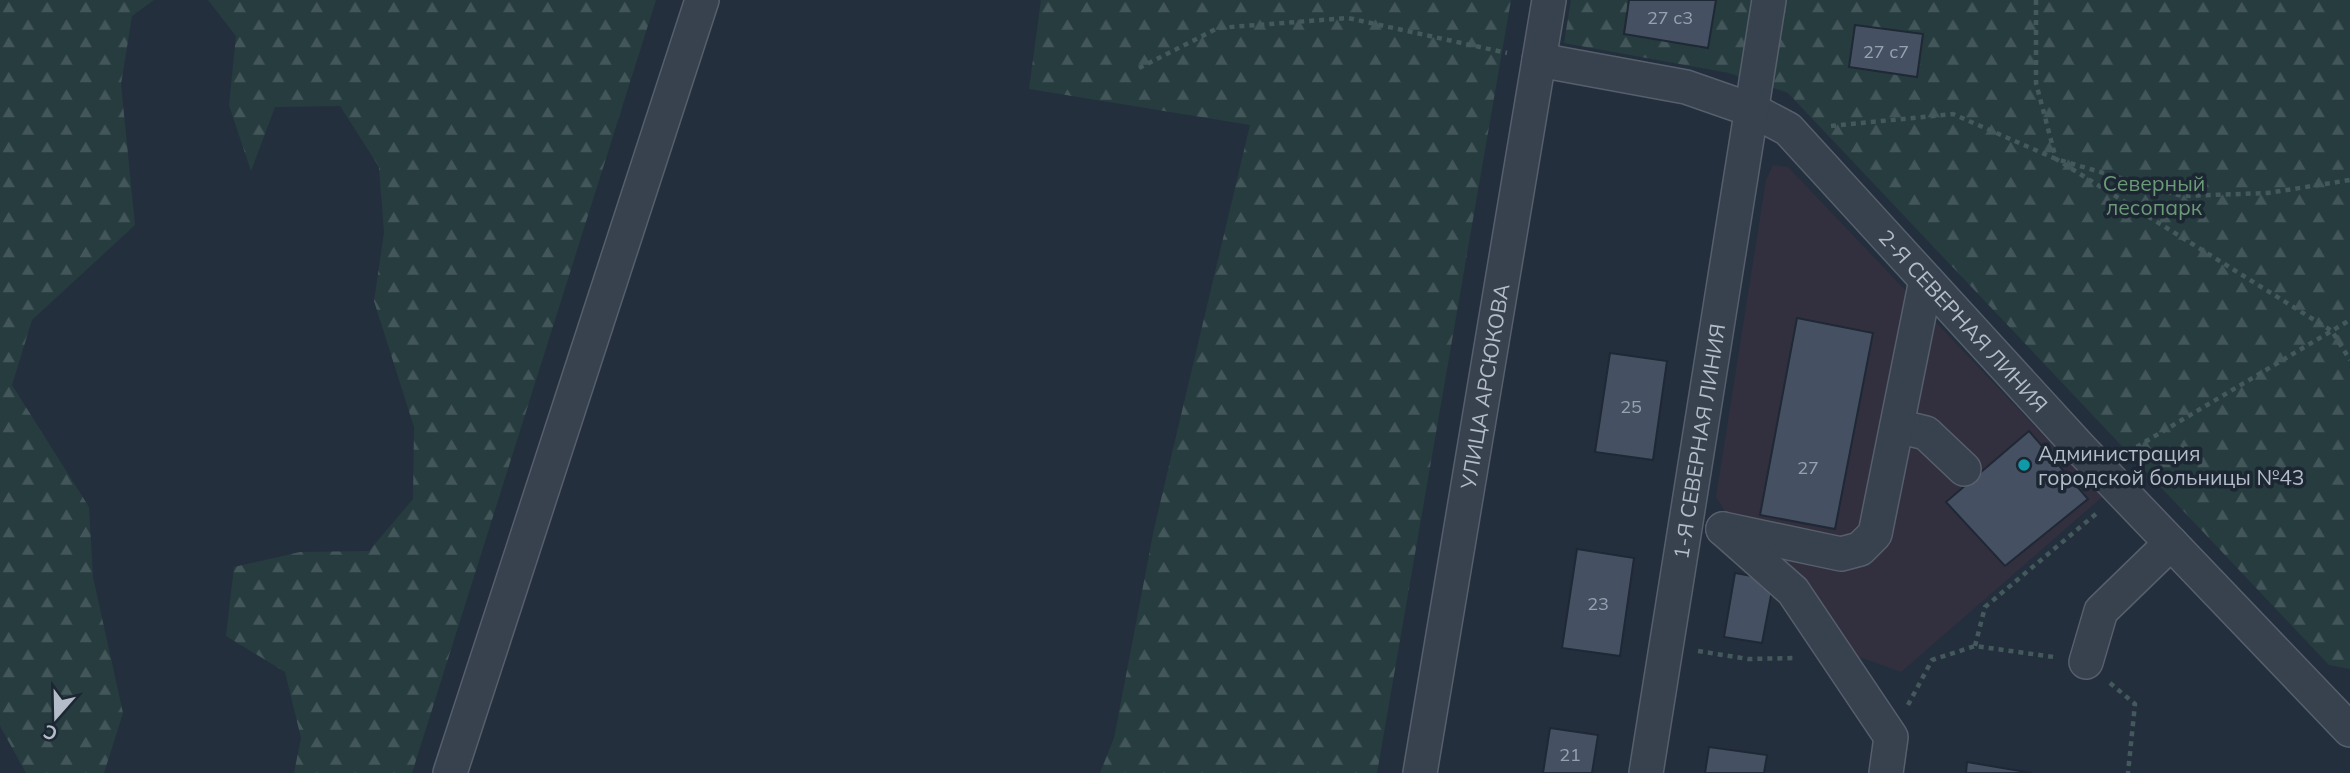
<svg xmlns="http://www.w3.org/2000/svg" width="2350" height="773" viewBox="0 0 2350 773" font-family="Mulish,sans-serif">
<defs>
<pattern id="forest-firs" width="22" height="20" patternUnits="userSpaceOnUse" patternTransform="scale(1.75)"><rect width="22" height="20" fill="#263c3f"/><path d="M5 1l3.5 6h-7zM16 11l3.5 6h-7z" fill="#435659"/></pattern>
</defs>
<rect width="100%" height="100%" fill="#242f3e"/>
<path fill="#32303f" d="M1773,165L1788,167L2102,497L1901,672L1857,656L1805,586L1726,513L1716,497L1766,180Z"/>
<path fill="url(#forest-firs)" d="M0,0H154L132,16L121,84L135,225L32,320L12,385L89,507L93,577L123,713L104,773H26L0,726Z
M208,0H656L412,773H294L301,738L285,672L226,636L234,567L300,552L369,551L413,499L414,427L374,301L384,233L379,167L340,106L275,107L251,171L229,105L236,36Z
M1041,0H1511L1377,773H1100L1114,738L1154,529L1250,125L1029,89Z
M1571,0H2350V669L2329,665L1788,93L1729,73L1564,43Z"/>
<path fill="#455162" stroke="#1f2835" stroke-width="2" d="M1629,0H1716L1708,48L1624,34Z
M1855,25L1923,34L1917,77L1849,67Z
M1797,318L1873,333L1835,529L1760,515Z
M1610,353L1667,361L1653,460L1595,452Z
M2029,431L2088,499L2005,566L1946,502Z
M1577,549L1634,558L1620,656L1562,648Z
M1735,573L1774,580L1762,643L1724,637Z
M1550,728L1598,735L1592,773H1543Z
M1709,747L1767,755L1764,773H1705Z
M1967,762L2032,773H1966Z"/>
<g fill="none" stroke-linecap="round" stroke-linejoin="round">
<defs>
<g id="minor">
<path id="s1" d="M1539,60L1686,87L1752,110L1788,129L2080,448L2350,730"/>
<path d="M1897,426L1926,433L1964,469"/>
<path d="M1723,529L1841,554L1860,549L1875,534L1926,280"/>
<path d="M1723,529L1793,591L1891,737L1886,773"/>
<path d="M2086,662L2101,611L2171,543"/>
<path d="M450,773L702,0"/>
<path id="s2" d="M1420,773L1549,0"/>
<path id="s3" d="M1646,773L1769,0"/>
</g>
</defs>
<use href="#minor" stroke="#565f6c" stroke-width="36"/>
<path stroke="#44595c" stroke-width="4.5" stroke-dasharray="5 5" stroke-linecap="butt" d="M2036,0V83L2056,159L2332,331L2350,360
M1139,68L1218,28L1348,18L1507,53
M1831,126L1953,114L2056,159L2182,196L2268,193L2350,180
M2128,452L2350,320
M1975,646L1985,607L2097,513
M1698,651L1748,659L1797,658
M2110,683L2135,704L2128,773
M1908,705L1932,660L1975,646L2054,657"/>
<use href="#minor" stroke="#38414e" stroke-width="33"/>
</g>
<circle fill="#0f9aa8" stroke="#1d2633" stroke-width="2.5" cx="2024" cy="465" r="7"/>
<g text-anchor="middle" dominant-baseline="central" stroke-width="7" stroke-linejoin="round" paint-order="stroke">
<g font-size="18" fill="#98a1af">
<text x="1670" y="17">27 с3</text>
<text x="1886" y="51">27 с7</text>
<text x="1631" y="406">25</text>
<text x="1808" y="467">27</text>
<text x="1598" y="603">23</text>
<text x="1570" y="754">21</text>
</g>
<g font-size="21" fill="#6b9a76" stroke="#1d2633">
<text x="2154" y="183">Северный<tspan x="2154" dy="24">лесопарк</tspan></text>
</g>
<g font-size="21" fill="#b4bcc9" stroke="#1d2633">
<text stroke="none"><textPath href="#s1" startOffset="520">2-Я СЕВЕРНАЯ ЛИНИЯ</textPath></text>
<text stroke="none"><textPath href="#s2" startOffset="392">УЛИЦА АРСЮКОВА</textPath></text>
<text stroke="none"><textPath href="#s3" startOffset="336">1-Я СЕВЕРНАЯ ЛИНИЯ</textPath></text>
</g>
<g font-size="21" fill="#b4bcc9" stroke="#1d2633" text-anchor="start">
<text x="2038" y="453">Администрация<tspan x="2038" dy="24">городской больницы №43</tspan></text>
</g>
</g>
<g transform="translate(56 717) rotate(200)" stroke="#1d2633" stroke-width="5" paint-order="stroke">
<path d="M0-5L12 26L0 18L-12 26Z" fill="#b4bcc9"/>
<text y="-10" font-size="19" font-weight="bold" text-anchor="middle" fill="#b4bcc9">С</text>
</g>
</svg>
